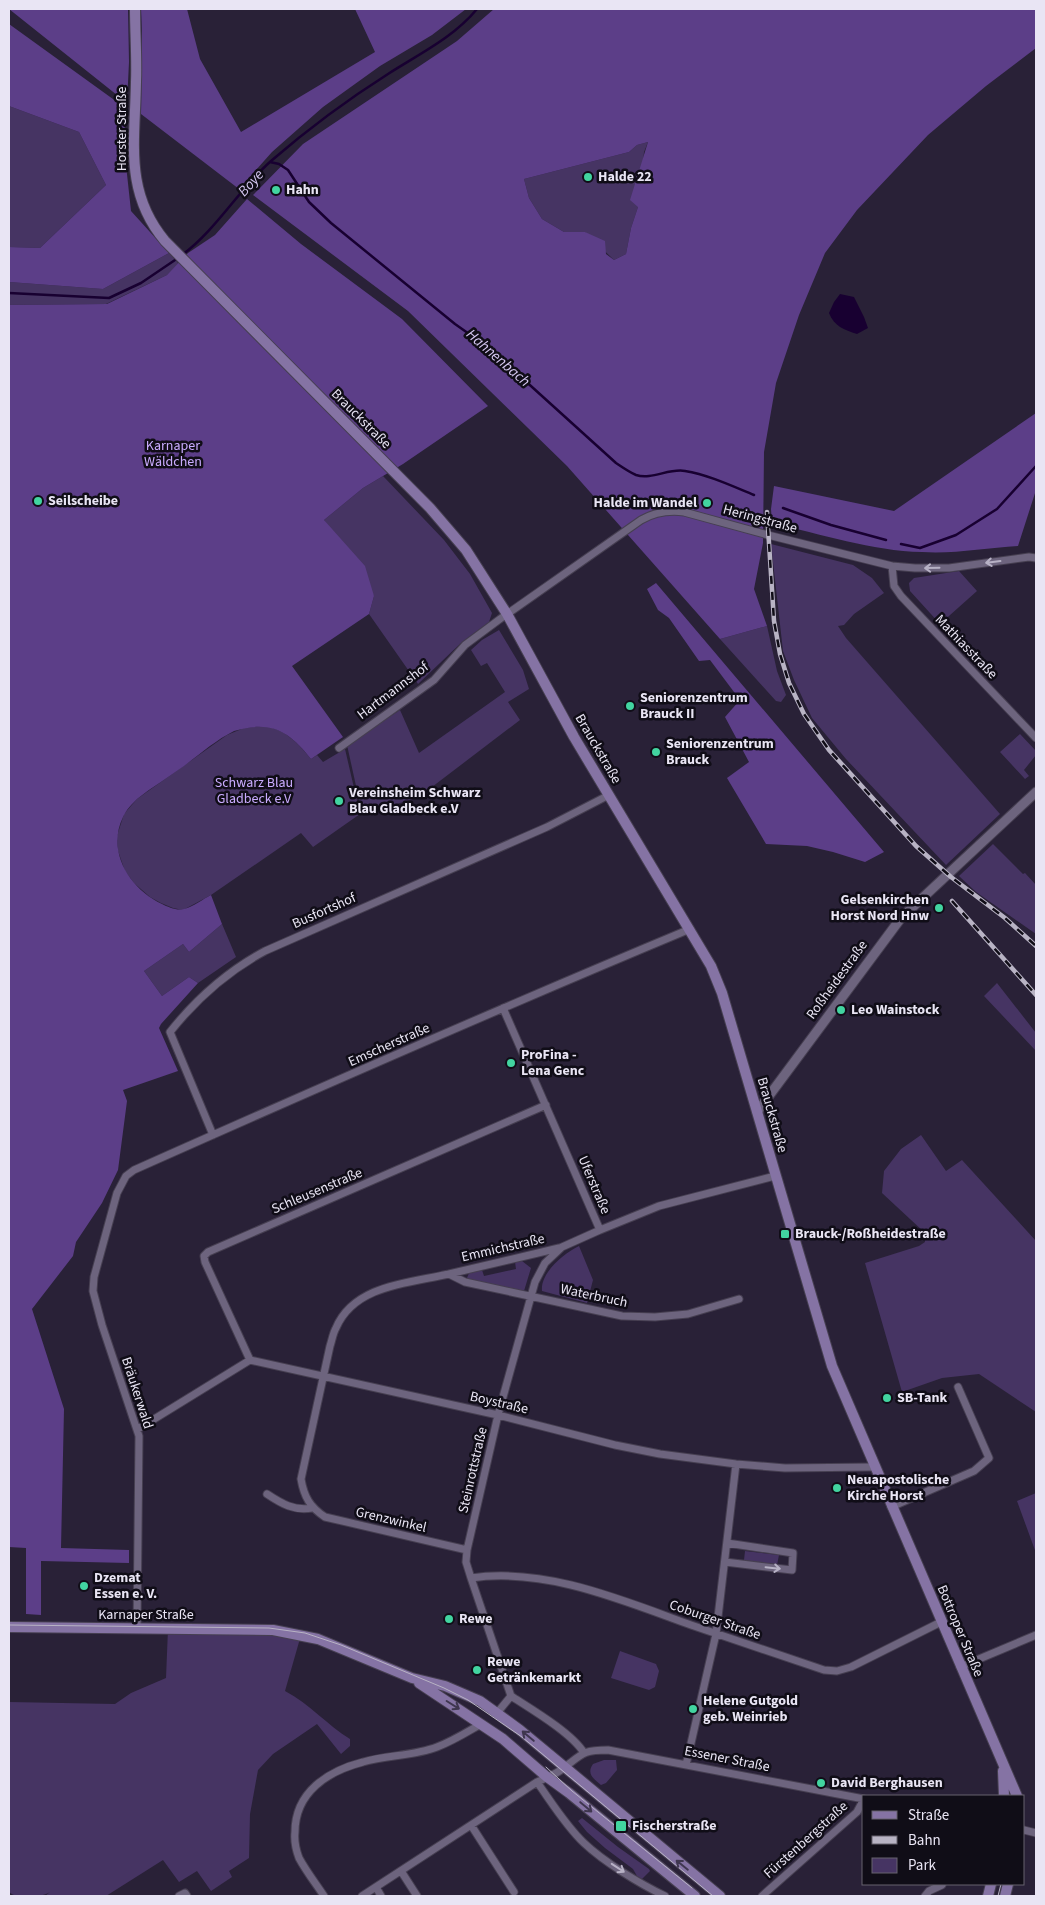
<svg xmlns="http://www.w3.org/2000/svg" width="1045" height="1905" viewBox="0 0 1045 1905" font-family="'Source Sans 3',sans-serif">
<rect width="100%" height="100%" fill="#292137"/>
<path fill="#463463" d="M9,106L79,132L106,185L40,248L9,247Z
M648,142L644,152L638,207L631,228L626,254L614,260L585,232H564L542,219L529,198L524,179L629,152L637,145Z
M169,253L179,264L167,275L106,304L9,305V282L103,289Z
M383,476L444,540L470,574L492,613L489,622L462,642L418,684L369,614L374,596L324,520L363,488Z
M771,544L853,565L872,578L884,593L854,614L844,625L838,626L846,638L1000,814L946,865L846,759L812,718L794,680L783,651Z
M959,571L977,591L940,624L910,591L909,583L914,578Z
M767,626L777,671L786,695L781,702L776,701L720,639Z
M499,630L523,670L529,689L508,702L520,720L428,790L411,800L362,813L347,745L400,710L419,753L505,692L487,663L481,666L471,650L482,640Z
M264,726C285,729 298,743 311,759L317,755L323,762L345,749L360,814L313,847L301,833L211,895L183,910L173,908L161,903L150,897L134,883L125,871L118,851L117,836L124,814L137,799L227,735L244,728Z
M1020,734L1036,751V755L1024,770L1029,776L1025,779L1000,752Z
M993,844L1023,874L1025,873L1036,885V934L976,892L959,876Z
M222,924L236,957L198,983L189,977L162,996L144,971L183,944L189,952Z
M997,983L1036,1033V1051L984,996Z
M921,1135L946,1171L962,1160L1036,1241V1412L979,1374L942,1378L902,1392L865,1263L919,1246L925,1242L924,1232L882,1193L884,1171L901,1149Z
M579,1246L593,1280L587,1303L542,1291C540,1273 564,1253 579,1246Z
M522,1261L531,1268L524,1291L469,1279L467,1278L469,1273L482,1270L484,1276L516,1269L515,1262Z
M1036,1493V1553L1017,1501Z
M745,1551L779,1555L777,1565L744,1560Z
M168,1629L301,1635L285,1691C310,1704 327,1725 350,1739V1746L341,1754L317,1724L273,1754L258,1770L250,1814L249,1858L229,1871L232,1877L211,1891L197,1871L179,1882L163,1860L106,1896H45L50,1892C40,1898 18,1900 9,1892V1702L115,1704L131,1693L166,1678Z
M620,1651L656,1664L659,1671L655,1687L649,1690L611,1678Z
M604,1760H616L617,1770L606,1783L601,1785C594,1779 586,1774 593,1764Z
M582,1818L618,1847L649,1869L650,1871L642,1879L637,1876L633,1869L605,1848L587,1832L578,1821Z"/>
<path fill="#5c3e88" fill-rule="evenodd" d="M9,9H128L129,62L127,103Z
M141,9H187L200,59L241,132L375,52L355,9H466L432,35L380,66L323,107L272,152L239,189L141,114L142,31Z
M494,9H1036V48L986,86L928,135L857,210L825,253L799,315L776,383L764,452L763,543L754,589L767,626L720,639L567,466L408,311L253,195L303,144L457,41ZM648,142L630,200L638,207L631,228L626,254L614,260L606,254L605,241L585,232H564L542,219L529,198L524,179L629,152L637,145Z
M9,24L124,107L126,165L131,211L169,253L103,289L9,282V247L40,248L106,185L79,132L9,106Z
M247,199L301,244L402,319L488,406L403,464L363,488L324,520L365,566L374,596L369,614L292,666L343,737L311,759C289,731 271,720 234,731C216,740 200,754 184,766C169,777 152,787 137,799C132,804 126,810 123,817C106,852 130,889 162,904C168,907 177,911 184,909C193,907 203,899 211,895L222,924L189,952L183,944L144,971L162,996L189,977L198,983L161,1024L159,1028L178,1071L123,1090L127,1101L118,1170L102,1203L76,1242L73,1256L32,1309L64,1409L61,1548L129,1550V1563L41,1561V1615L26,1614V1548L9,1547V305L107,304L167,275L188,253L215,235Z
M1036,413V490L1018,546C986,548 954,554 922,552C872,551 821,534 772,523L771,509L774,486L894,511Z
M656,583L884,852L865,862L833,852L807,846L766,844L727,778L749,762L725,717L740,700L710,660L699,661L669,618L658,610L647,589Z"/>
<path fill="#180031" d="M840,294L854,297L864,317L868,328L857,334C844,330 834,326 829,313L834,302Z"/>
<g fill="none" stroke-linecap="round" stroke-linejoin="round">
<path stroke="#180031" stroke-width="2.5" d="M270,162L279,164L288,170L309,202L331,223L455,324L489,348L616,463C622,467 629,472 636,475C652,480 669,468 685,471C709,475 732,486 754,495
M182,255C217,229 239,189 271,161C308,129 347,100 388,74C419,54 453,38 477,9
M9,293L109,298L141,283L178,258
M783,508L831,525L886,540
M901,544L920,548L956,535L997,509L1036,466"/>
<defs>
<path id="minor" d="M892,566L894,586L901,596L1036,738
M339,748L434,680L465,645L500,619L641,520C655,512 668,510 684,512L768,535L892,566L915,568H949L1029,557L1036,558
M503,1008L600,1230L659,1206L775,1176
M213,1135L170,1032C197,998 226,972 265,951L547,827L609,795
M559,1248L449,1274L465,1282L622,1316L655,1317L688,1314L739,1299
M449,1274C409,1283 354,1285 336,1328C333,1333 332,1340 330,1346L301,1479C304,1497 310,1507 325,1517L467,1550
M250,1360L205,1262L204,1256L208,1252L546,1105
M138,1429L250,1360L498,1415L615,1445L660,1454L736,1464L785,1468L874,1467
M267,1494C282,1504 294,1511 312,1508
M891,1507L974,1471L989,1458L958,1387
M725,1562L792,1570L793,1553L727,1543
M471,1578C545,1567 622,1600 691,1625C735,1640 779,1655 824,1670L837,1671L851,1667L941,1622
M137,1628L139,1436L102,1325L93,1291L94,1277L117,1193L126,1176L134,1170C318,1088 503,1007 690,929
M960,1667L1036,1635
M511,1696C531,1709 572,1733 584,1753
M497,1713L511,1696L471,1578L466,1562L467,1550L498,1415L535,1282L545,1263L562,1247L600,1230
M686,1765L716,1634L736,1464
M537,1782C552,1803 566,1826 584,1843C604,1862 640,1884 665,1896
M471,1825L514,1892
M1024,1830L1036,1833
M401,1871L417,1896
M376,1887L381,1896
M179,1896L185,1893L187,1896
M324,1896C316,1884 306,1871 299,1858C296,1850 294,1841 295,1832C295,1792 328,1771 363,1762C387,1755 414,1756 437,1747C453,1741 467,1732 481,1724
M362,1896L537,1782C546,1778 557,1774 565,1767C583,1753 584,1750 608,1750L864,1799L857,1812L762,1896
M925,1896L929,1891L942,1885"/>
<path id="tertiary" d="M757,1112L901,918L1036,792"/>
<path id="secondary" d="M135,9C135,33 137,58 136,82C135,142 124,192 165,241L430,508L466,550L507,614L574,737L711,966L722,993L832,1366L1017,1796
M9,1627L273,1630L318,1639L412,1678L445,1686L480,1701L520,1730L720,1896
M419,1683L503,1739L547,1777L569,1793L695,1896
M1003,1771L1004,1796
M988,1896L991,1884
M1005,1896L1008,1884"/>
</defs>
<use href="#minor" stroke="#463f51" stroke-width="9"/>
<use href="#tertiary" stroke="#463f51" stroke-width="11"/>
<use href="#secondary" stroke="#463f51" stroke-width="12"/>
<use href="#minor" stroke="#6d647e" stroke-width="7"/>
<use href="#tertiary" stroke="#6d647e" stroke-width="9"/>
<use href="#secondary" stroke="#8573a4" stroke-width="10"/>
<path stroke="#b8b3c4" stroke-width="1" d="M9,1625L269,1628L305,1633L341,1645L444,1688L468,1700L522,1737L713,1896
M546,1767L572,1791L692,1888
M998,1896L1001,1884"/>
<defs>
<path id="rail" d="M767,512L774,621L780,654L789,683L804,714L829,750L916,846L951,877L1005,918L1036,946
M952,901L1036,995"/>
</defs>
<use href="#rail" stroke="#b8b3c4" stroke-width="4.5"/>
<use href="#rail" stroke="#100d17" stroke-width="2.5" stroke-dasharray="8" stroke-linecap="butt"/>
</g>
<defs><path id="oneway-shaft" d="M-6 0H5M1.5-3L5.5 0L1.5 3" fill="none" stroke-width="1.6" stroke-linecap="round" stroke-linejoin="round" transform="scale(1.25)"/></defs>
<g stroke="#b7b1c5">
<use href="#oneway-shaft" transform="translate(993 562) rotate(173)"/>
<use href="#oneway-shaft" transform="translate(932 568) rotate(179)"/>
<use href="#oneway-shaft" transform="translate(773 1568) rotate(6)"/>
<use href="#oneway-shaft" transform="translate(618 1868) rotate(33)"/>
</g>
<g stroke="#3f364f">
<use href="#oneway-shaft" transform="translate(453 1705) rotate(32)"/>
<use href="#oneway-shaft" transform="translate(528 1736) rotate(-140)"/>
<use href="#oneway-shaft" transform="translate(586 1807) rotate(40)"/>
<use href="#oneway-shaft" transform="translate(682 1865) rotate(-141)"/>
</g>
<g fill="#42d4a0" stroke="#100d17" stroke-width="2">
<circle cx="588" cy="177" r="5"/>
<circle cx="276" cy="190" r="5"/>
<circle cx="38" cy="501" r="5"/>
<circle cx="707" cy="503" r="5"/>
<circle cx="630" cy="706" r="5"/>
<circle cx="656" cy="752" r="5"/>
<circle cx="339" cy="801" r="5"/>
<circle cx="939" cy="908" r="5"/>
<circle cx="841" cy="1010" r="5"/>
<circle cx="511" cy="1063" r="5"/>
<rect x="780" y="1229" width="10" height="10" rx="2.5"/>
<circle cx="887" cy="1398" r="5"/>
<circle cx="837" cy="1488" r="5"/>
<circle cx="84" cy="1586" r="5"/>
<circle cx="449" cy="1619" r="5"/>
<circle cx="477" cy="1670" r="5"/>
<circle cx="693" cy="1709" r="5"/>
<circle cx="821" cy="1783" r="5"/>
<rect x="615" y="1820" width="12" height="12" rx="2.5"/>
</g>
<g text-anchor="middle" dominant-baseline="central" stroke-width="5" stroke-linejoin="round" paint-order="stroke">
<g font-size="14" fill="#e9e5f4" stroke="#100d17">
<text transform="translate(122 129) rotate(-90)">Horster Straße</text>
<text transform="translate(361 419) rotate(45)">Brauckstraße</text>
<text transform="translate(760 519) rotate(15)">Heringstraße</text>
<text transform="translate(966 647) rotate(46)">Mathiasstraße</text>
<text transform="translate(393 691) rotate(-37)">Hartmannshof</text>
<text transform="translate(598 749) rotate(60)">Brauckstraße</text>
<text transform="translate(324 911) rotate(-24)">Busfortshof</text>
<text transform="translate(837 980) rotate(-54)">Roßheidestraße</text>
<text transform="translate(389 1045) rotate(-24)">Emscherstraße</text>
<text transform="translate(772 1115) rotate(74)">Brauckstraße</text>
<text transform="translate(594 1185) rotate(67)">Uferstraße</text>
<text transform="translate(317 1191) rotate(-23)">Schleusenstraße</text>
<text transform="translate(503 1248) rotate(-13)">Emmichstraße</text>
<text transform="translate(594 1296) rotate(12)">Waterbruch</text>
<text transform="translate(137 1393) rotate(72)">Bräukerwald</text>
<text transform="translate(499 1403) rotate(13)">Boystraße</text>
<text transform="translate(473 1470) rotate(-77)">Steinrottstraße</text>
<text transform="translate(391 1520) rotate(13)">Grenzwinkel</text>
<text x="146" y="1615">Karnaper Straße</text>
<text transform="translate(715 1620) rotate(19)">Coburger Straße</text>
<text transform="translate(960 1631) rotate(67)">Bottroper Straße</text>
<text transform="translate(727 1759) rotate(11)">Essener Straße</text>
<text transform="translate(806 1840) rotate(-42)">Fürstenbergstraße</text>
</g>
<g font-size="14" font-weight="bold" fill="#e9e5f4" stroke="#100d17" text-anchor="start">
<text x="598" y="177">Halde 22</text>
<text x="286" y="190">Hahn</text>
<text x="48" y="501">Seilscheibe</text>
<text x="697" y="503" text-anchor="end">Halde im Wandel</text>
<text x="640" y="698">Seniorenzentrum<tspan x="640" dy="16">Brauck II</tspan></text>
<text x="666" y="744">Seniorenzentrum<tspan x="666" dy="16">Brauck</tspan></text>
<text x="349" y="793">Vereinsheim Schwarz<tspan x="349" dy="16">Blau Gladbeck e.V</tspan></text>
<text x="929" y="900" text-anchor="end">Gelsenkirchen<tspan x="929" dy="16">Horst Nord Hnw</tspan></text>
<text x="851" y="1010">Leo Wainstock</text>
<text x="521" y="1055">ProFina -<tspan x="521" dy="16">Lena Genc</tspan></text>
<text x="795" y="1234">Brauck-/Roßheidestraße</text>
<text x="897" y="1398">SB-Tank</text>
<text x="847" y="1480">Neuapostolische<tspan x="847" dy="16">Kirche Horst</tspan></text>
<text x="94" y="1578">Dzemat<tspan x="94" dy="16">Essen e. V.</tspan></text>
<text x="459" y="1619">Rewe</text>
<text x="487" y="1662">Rewe<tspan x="487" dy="16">Getränkemarkt</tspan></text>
<text x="703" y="1701">Helene Gutgold<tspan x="703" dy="16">geb. Weinrieb</tspan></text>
<text x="831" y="1783">David Berghausen</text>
<text x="632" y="1826">Fischerstraße</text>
</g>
<g font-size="14" fill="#caacff" stroke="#100d17">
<text x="173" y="446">Karnaper<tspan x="173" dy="16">Wäldchen</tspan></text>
<text x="254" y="783">Schwarz Blau<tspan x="254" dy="16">Gladbeck e.V</tspan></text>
</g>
<g font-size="15" font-style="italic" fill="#d5c7f1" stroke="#100d17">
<text transform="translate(251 183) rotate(-48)">Boye</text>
<text transform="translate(498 358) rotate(41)">Hahnenbach</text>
</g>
</g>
<rect width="1045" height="1905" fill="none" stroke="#e9e5f4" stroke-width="20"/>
<rect x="862" y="1795" width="162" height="90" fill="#100d17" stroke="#67636f"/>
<rect x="872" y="1811" width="25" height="8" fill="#8573a4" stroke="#67636f"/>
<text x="908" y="1820" font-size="15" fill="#e9e5f4">Straße</text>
<rect x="872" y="1836" width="25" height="8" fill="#b8b3c4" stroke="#67636f"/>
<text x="908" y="1845" font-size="15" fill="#e9e5f4">Bahn</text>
<rect x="872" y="1858" width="25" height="15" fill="#463463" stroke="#67636f"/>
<text x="908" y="1870" font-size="15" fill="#e9e5f4">Park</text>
</svg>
